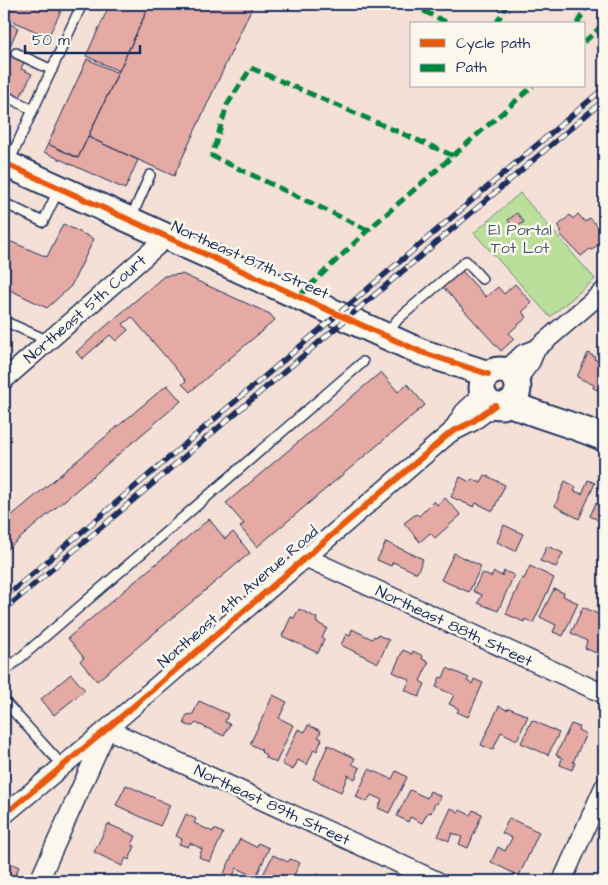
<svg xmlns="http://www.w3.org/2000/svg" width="608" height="885" viewBox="0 0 608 885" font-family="'Architects Daughter',sans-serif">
<rect width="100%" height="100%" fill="#f4e0d6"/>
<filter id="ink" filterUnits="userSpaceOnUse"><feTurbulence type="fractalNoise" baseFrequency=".02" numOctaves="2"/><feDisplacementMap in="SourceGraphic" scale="10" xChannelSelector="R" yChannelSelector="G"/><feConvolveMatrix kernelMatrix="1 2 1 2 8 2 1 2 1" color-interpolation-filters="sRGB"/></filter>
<g filter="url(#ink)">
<path fill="#b9df9a" stroke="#6a877c" d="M520,193L595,279L550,317L474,233Z"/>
<path fill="#e5aaa4" stroke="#1b2f5e" d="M4,4H45L61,11L48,37L4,17Z
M110,4H150L119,71L86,56Z
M150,4H250L253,5L174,176L88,137Z
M4,21L18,28L4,59Z
M12,53L25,60L21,69L32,74L20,97L4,89V69Z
M87,59L118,73L78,158L48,144Z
M4,113L11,117L4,131Z
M88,137L138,160L125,189L44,152L48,144L78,158Z
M517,213L524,222L514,229L508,220Z
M578,214L585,222L590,218L604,233V239L592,250L590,249L581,256L559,233L562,231L558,226L570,215L573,219Z
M63,224L94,239L71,286L47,308L4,287V230L9,232L7,240L47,257Z
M462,271L486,297L498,287L504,294L515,284L532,303L522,312L527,317L509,333L514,339L501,351L443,287Z
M182,274L270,314L275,320L190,392L182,384L186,381L132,317L123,324L128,330L116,341L110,335L82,359L76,352L164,276Z
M588,353L595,357L594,359L604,363V382L600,391L593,388L594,385L577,377Z
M381,372L398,392L407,384L425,405L257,547L240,527L244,524L226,503Z
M167,385L181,401L4,552V522Z
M485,475L505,485L493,511L476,503L474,507L451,497L460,477L470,482L472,479L481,483Z
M588,480L595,483L579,519L555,506L565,481L576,487L574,491L582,494Z
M604,493V523L590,516L596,503L599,505Z
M445,498L461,515L435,538L430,533L420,542L404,523L416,514L419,516L434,501L437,505Z
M209,519L225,539L233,532L250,553L97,681L80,661L84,658L68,638Z
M504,525L523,534L515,551L497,542Z
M386,542L423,559L417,573L393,562L391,566L377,560Z
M547,546L563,553L556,567L540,561Z
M454,553L481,566L469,592L441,580Z
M530,566L554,578L533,623L525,619L524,622L506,614L522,578L524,579Z
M504,571L514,575L498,611L478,603L482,595L473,591L482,573L491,577L494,572L502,576Z
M554,589L564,593L563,596L578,603L563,636L553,632L556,625L540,617Z
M583,607L604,617V635L596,653L585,648L587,641L571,633Z
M299,609L317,618L316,622L327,628L322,638L324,639L318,653L282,636L291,617L294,618Z
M352,629L372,639L374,636L376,637L378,635L389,640L378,663L341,645L346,634L350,636Z
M403,650L412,654L413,651L423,656L422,659L429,662L420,681L425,684L419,697L405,690L410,680L393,672Z
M447,668L469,678L467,681L472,684L474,679L483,683L468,717L457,712L459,709L449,704L454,695L436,687L440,677L443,678Z
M71,674L85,690L54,715L41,699Z
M273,695L287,702L279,718L293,725L276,763L265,757L266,755L261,752L262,750L250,744Z
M199,701L228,714L225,722L230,724L224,736L196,723L193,726H189L185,724L184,720L187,715L193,714Z
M499,706L507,710L509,708L528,716L517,740L501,732L493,750L481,745Z
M532,720L559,733L548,755L521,743Z
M571,724L579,727L578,730L586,734L573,762L575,763L572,770L560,765L562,758L556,755Z
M308,725L321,731L318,737L322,739L317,751L314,749L307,765L298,760L293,770L282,764L298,729L305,732Z
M328,745L355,758L352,764L360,768L355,779L348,775L341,792L313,779Z
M369,769L392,779L396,771L407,777L389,813L378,808L382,800L371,795L367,802L356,797Z
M126,785L170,805L160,826L116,805Z
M410,790L427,798L430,791L440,796L437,804L435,803L431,813L428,812L422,823L410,817L408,822L397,816Z
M451,808L459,812L460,810L470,815L473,810L482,814L468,848L459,844L462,837L452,833L449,841L438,836Z
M186,814L196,819L194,823L213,832L214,829L223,833L210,862L199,857L202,849L190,843L188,847L179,844L182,839L176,836Z
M509,818L539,832L519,876L491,862L498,847L505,851L512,838L502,833Z
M108,824L136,836L132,845L135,846L129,860L126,858L122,866L94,852Z
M240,839L256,847L258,843L269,848L256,877L237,868L232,877L224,873Z
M273,855L288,862L290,859L300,863L291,881H260Z
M4,860L19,867L13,881H4Z
M603,866L604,867V881H596Z
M317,874L326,879L325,881H313Z
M83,876L95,881L96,878L103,881H80Z"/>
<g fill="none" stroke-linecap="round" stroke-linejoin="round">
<defs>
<path id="lane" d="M16,53L52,70
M4,95L33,110
M8,164L82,4
M4,203L43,222L59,189
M131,218L150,175
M4,321L49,341
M387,334L398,319L466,261L482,279
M4,672L363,362
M4,701L63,766"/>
<path id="street" d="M505,371L523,354L536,349L604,291
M4,380L166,238
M516,381L531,361L535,351
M452,431L464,412L483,394
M305,557L604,694
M107,729L437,881
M4,815L107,729L450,433L472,422L495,405
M39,881L106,732
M562,881L604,787"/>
<path id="secondary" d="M4,163L421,352L488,374
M482 388a18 18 0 1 1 36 0a18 18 0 1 1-36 0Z
M509,403C540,417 573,424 604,438"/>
</defs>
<use href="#lane" stroke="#1b2f5e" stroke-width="12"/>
<use href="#street" stroke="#1b2f5e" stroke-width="21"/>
<use href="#secondary" stroke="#1b2f5e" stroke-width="29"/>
<use href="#lane" stroke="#fbf7ec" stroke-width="9"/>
<use href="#street" stroke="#fbf7ec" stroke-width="18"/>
<use href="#secondary" stroke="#fbf7ec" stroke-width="25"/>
<defs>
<path id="rail" d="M4,598L604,88
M4,610L604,100"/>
</defs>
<use href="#rail" stroke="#1b2f5e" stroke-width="5.5"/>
<use href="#rail" stroke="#fbf7ec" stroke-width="4" stroke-dasharray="11" stroke-linecap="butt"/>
<path stroke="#00873e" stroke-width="5" stroke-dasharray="10 5" stroke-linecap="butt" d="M410,4L450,24
M496,24L507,4
M577,24L588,4
M584,42L604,24
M368,230L212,156L227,105L251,68L454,156
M298,297L368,230L533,86"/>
<defs>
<path id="cycleway" d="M4,163L421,352L488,374
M4,815L107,729L450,433L472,422L495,405"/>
</defs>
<use href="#cycleway" stroke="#fbf7ec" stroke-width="9"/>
<use href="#cycleway" stroke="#e8590c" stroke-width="6"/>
</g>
</g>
<g text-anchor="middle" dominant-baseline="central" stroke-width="5" stroke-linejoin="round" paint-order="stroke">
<g font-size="16" fill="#425b6d" stroke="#fbf7ec">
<text x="520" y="230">El Portal<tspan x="520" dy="18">Tot Lot</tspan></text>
</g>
<g font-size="16" fill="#1b2f5e" stroke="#fbf7ec">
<text transform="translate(250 260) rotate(24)">Northeast 87th Street</text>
<text transform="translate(85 309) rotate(-41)">Northeast 5th Court</text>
<text transform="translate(238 597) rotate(-41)">Northeast 4th Avenue Road</text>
<text transform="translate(454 626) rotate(25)">Northeast 88th Street</text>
<text transform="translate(272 805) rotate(25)">Northeast 89th Street</text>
</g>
</g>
<rect width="608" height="885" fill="none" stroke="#fbf7ec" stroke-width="20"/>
<rect x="10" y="10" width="588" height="865" fill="none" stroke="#1b2f5e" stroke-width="2" filter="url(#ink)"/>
<rect x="410" y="22" width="175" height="65" fill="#fbf7ec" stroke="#a1a7b3"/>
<rect x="420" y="39" width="25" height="8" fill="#e8590c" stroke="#a1a7b3"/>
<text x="456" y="48" font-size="15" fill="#1b2f5e">Cycle path</text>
<rect x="420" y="64" width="25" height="8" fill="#00873e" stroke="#a1a7b3"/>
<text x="456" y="72" font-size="15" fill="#1b2f5e">Path</text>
<path d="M25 45v8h115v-8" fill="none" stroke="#1b2f5e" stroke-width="2.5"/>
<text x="32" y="45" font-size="15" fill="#1b2f5e" stroke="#fbf7ec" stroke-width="4" paint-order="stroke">50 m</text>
</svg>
